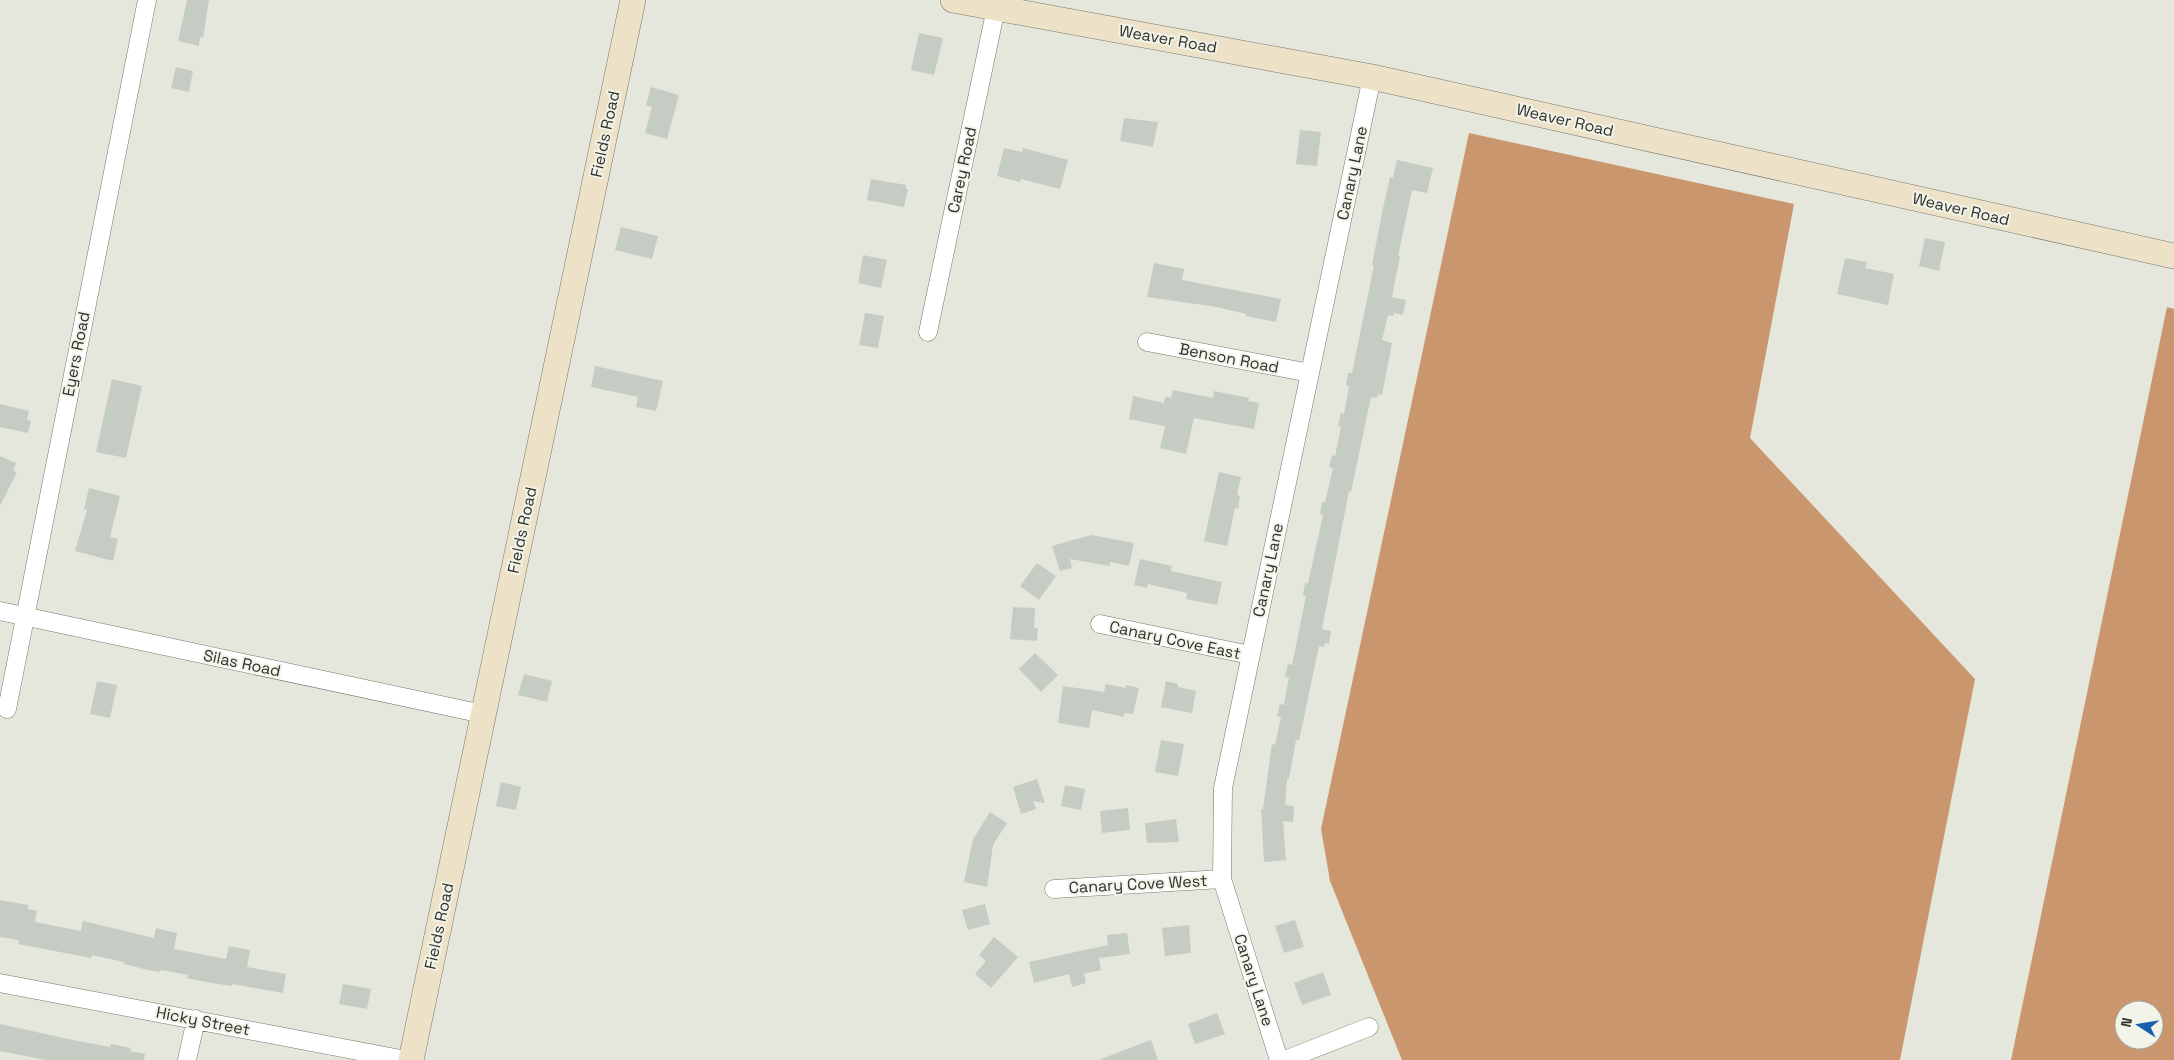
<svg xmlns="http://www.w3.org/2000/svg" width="2174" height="1060" viewBox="0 0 2174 1060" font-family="'Space Grotesk',sans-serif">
<rect width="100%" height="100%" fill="#e5e7dc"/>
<path fill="#ca966d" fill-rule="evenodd" d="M1469,133L1794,204L1750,438L1975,679L1900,1060H1402L1330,881L1321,829Z
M2167,307L2174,309V1060H2011ZM2124,1010H2154V1040H2124Z"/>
<path fill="#c5ccc4" d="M187,0H209L203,38L200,37L199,46L178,41Z
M919,33L943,38L934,75L911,70Z
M176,67L193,71L189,92L171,88Z
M651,87L679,95L667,139L645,133L652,107L646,105Z
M1124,118L1158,122L1153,147L1120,141Z
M1300,130L1321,132L1317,166L1296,164Z
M1004,148L1022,152L1023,148L1068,160L1060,189L1021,179L1020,182L997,176Z
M1397,160L1433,168L1427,193L1412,190L1398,256H1400L1392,297L1406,300L1403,315L1394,313L1393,316L1388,315L1382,340L1392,343L1382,395L1378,394L1377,398L1371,397L1351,492L1349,491L1322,629L1331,631L1329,644L1325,643L1324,647L1319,646L1299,741L1296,740L1289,779H1287L1285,805L1294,806L1293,822L1283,821L1286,860L1264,862L1261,809H1263L1272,744L1275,745L1281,717L1277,716L1280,704L1284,705L1289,677H1285L1288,664L1292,665L1306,596L1303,595L1305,583H1308L1323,515L1320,514L1322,502H1325L1333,468L1329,467L1332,455L1335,456L1341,427L1338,426L1341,413L1344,414L1349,386L1346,385L1348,373H1352L1374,265H1372L1383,208L1390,177L1393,178Z
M871,179L906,185V189H908L904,207L867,200Z
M621,227L658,236L652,259L615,250Z
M1925,238L1945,242L1939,271L1919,266Z
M863,255L887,260L881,288L858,283Z
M1845,258L1867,262L1865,268L1894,274L1888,305L1837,294Z
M1154,263L1184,269L1182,280L1281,299L1276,322L1246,316V314L1217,307L1147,297Z
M865,313L884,316L878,348L859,345Z
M595,366L663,381L656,411L636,407L638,397L591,387Z
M112,379L142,386L126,458L96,452Z
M1173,390L1213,398L1214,391L1249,398L1248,401L1259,403L1254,429L1194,418L1186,454L1160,448L1165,426L1129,419L1133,396L1164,403L1165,397L1171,398Z
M0,404L29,411L27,420L31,421L28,433L0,427Z
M0,456L16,463L13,471L17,472L0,506Z
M1219,472L1241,477L1237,495L1240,496L1238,509L1235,508L1227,546L1204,541Z
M89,488L120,496L110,537L118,539L113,561L75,551L87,510L84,509Z
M1091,535L1134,543L1129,566L1110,562V566L1070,559L1072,568L1060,571L1052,546Z
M1140,559L1172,566L1171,571L1222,582L1217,605L1186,599L1187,593L1148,584L1147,588L1134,585Z
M1037,563L1056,576L1039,600L1020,586Z
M1013,607L1035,608L1034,628H1038L1037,641L1010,639Z
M1035,653L1058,675L1041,692L1019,669Z
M524,674L552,681L547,702L518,695Z
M97,681L117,685L110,718L90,714Z
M1166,681L1178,684V687L1196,691L1192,713L1161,707Z
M1106,684L1126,688V685L1139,688L1133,714L1124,713V717L1092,710L1089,728L1058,723L1063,686L1104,692Z
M1161,740L1184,744L1178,776L1155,772Z
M1037,779L1045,803L1033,801L1036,809L1021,814L1013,787Z
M501,782L521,787L516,810L496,806Z
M1065,785L1085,789L1081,810L1061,806Z
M1128,808L1130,830L1102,833L1100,811Z
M990,812L1007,823L993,845L987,887L964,882L973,839Z
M1176,819L1179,842L1147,843L1145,823Z
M0,900L28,905V909L37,911L35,922L81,931L83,921L154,938L156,928L177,933L174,949L226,959L229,946L250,950L247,967L286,974L283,993L233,984L232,986L206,982L187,978L188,975L161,970L160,972L148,970L124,964V962L92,955L91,958L18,944L19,940L0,937Z
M985,904L990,924L968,930L962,910Z
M1295,920L1304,947L1284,953L1275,926Z
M1189,925L1191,953L1165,956L1162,928Z
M1127,933L1130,954L1099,958L1101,970L1084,974L1086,983L1072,987L1069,974L1034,983L1029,962L1108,945L1107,935Z
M994,937L1018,957L991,988L975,974L986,961L979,955Z
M1323,972L1331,995L1302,1005L1294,983Z
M343,984L371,989L367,1009L339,1004Z
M1217,1013L1225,1034L1195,1044L1188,1024Z
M0,1024L68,1039L110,1047L111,1044L131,1048L130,1051L145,1054L144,1060H45L0,1051Z
M1151,1040L1158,1060H1101V1059Z"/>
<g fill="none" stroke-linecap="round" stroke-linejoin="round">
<defs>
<path id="street" d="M928,332L996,8
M1147,342L1310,373
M0,611L483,714
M1100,624L1250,655
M7,709L147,0
M1054,889L1222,879
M0,983L406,1060
M187,1060L196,1019
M1279,1060L1222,879L1223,788L1372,77
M1285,1060L1369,1027"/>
<path id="secondary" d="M953,0L1372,77L2174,256
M411,1060L633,0"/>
</defs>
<use href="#street" stroke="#75776e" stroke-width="19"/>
<use href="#secondary" stroke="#75776e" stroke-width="26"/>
<use href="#street" stroke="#fff" stroke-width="18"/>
<use href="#secondary" stroke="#ede2c7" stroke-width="25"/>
</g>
<g text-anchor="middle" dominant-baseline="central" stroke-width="4" stroke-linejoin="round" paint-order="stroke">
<g font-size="16" fill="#30312d" stroke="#f2f4e9">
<text transform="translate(1168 39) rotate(10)">Weaver Road</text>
<text transform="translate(1565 120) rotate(13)">Weaver Road</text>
<text transform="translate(605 134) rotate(-78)">Fields Road</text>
<text transform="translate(962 170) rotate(-78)">Carey Road</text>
<text transform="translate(1352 173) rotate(-78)">Canary Lane</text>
<text transform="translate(1961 209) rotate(13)">Weaver Road</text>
<text transform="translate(76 354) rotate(-79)">Eyers Road</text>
<text transform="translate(1229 358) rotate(11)">Benson Road</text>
<text transform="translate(522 530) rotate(-78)">Fields Road</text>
<text transform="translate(1268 570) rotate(-78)">Canary Lane</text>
<text transform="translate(1175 640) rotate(12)">Canary Cove East</text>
<text transform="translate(242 663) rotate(12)">Silas Road</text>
<text transform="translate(1138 884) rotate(-3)">Canary Cove West</text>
<text transform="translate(439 926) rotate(-78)">Fields Road</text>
<text transform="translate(1254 980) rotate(72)">Canary Lane</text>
<text transform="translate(203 1021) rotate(11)">Hicky Street</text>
</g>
</g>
<g transform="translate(2139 1025) rotate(282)"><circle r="24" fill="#f2f4e9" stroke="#a4a69e"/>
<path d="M0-4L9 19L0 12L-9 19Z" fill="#185fae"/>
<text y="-8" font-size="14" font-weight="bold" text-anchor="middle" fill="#30312d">N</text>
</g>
</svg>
